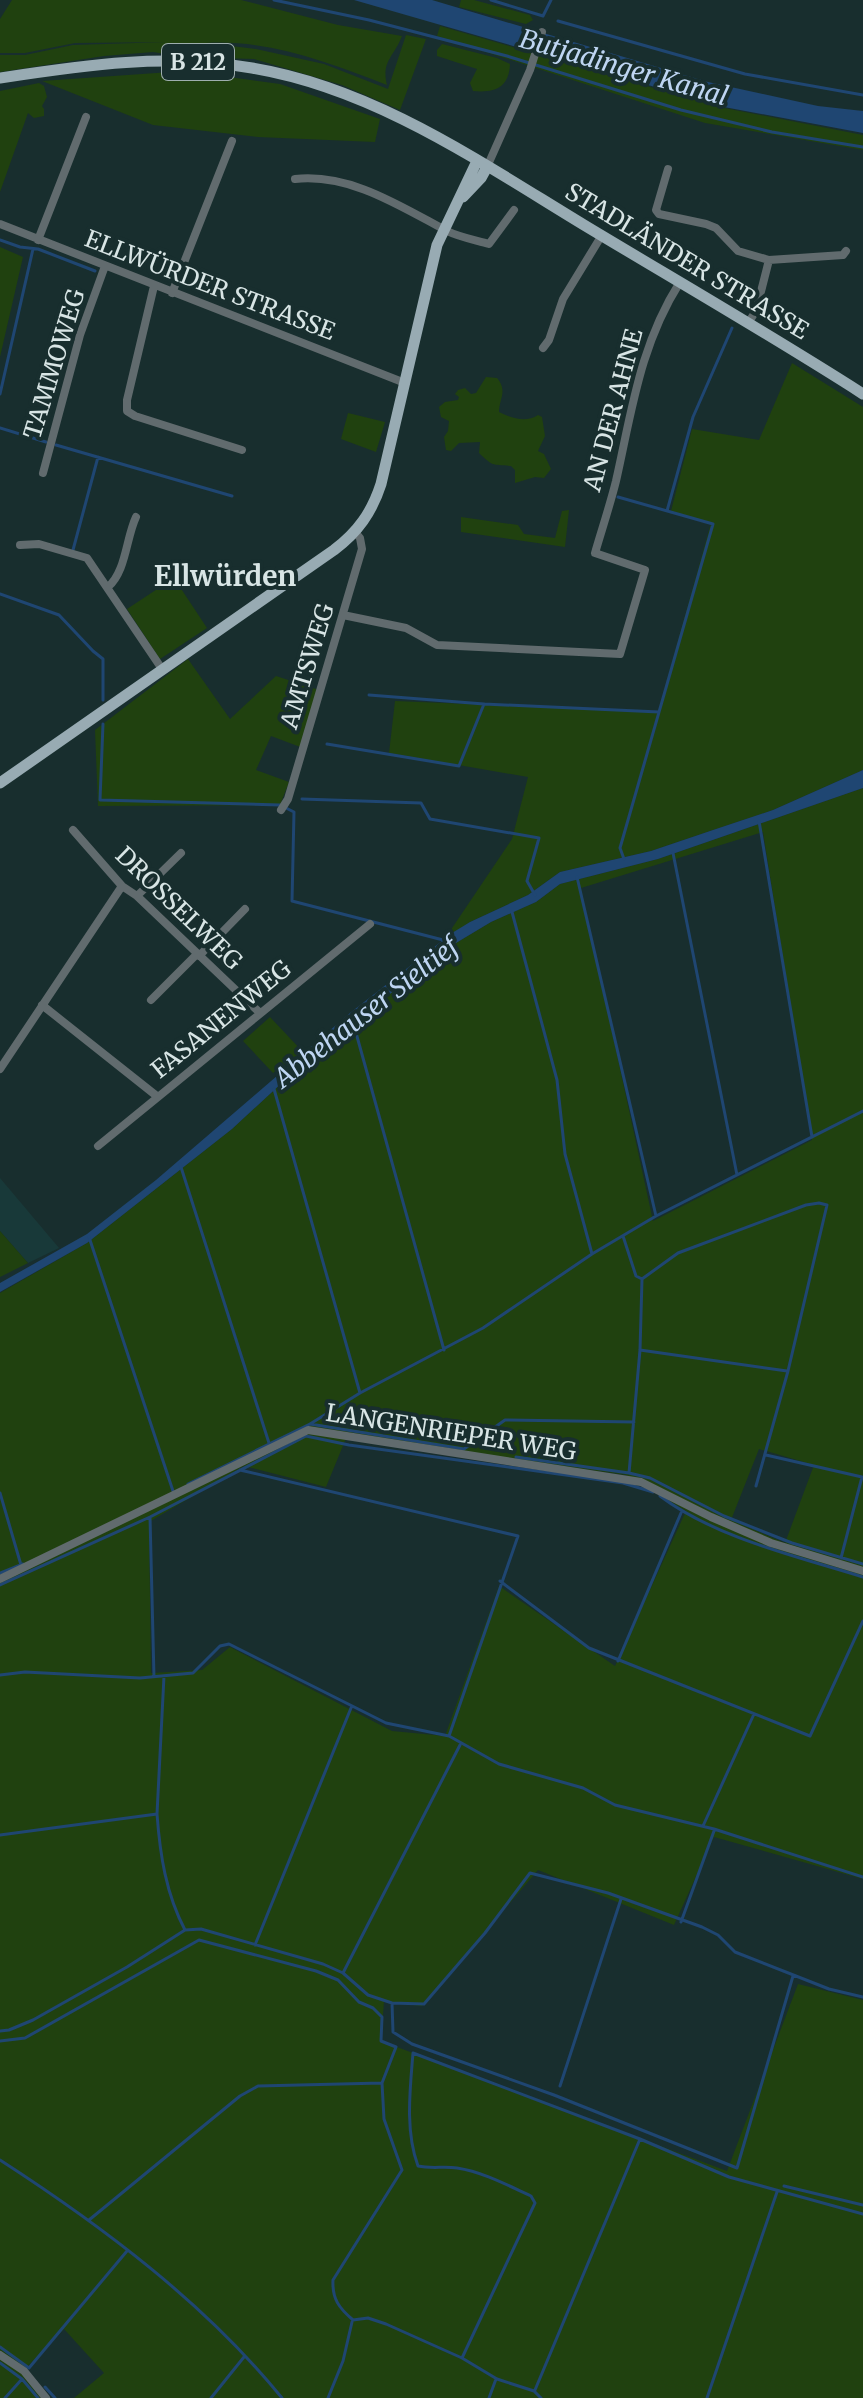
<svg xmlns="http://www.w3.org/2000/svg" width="863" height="2398" viewBox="0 0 863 2398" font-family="Merriweather,serif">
<rect width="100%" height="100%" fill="#182e2e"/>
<path fill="#183939" d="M0,1178L59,1248L28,1263L0,1231Z"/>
<path fill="#20410f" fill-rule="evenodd" d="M12,0H241L338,25L402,36C394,57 381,61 387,85C330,63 268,39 206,43L256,49L324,64L388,89L406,35L426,39L400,110L342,85L254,59L185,57L153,52L104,56L0,72V55H25L73,45L168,42L75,43L25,53H0V19Z
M461,0H474L530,15L533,20L526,24L459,7Z
M440,26L719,107L863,135V150L705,123L437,36Z
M442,44L497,58L510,64C509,88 495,93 473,91L470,83L477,69L437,56V50Z
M185,71L280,84L380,119L375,142L258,137L153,125L42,81Z
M39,83L44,86L47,97L42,106L44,109V116L34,118L28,113L0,192V91Z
M0,247L23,257L0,357Z
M792,363L863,407V770L773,810L713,830L651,851L560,872L528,895L470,922L444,940L512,839L528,777L389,753L395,701L658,712L711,523L671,511L692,429L759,440Z
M486,377L497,378C508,391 499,399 499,412C511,418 526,423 538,415L542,417L545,436L538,451L544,454L551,469L544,478L535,477L515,483V470L511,466C491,464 494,467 479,453L480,442L459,443L451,451L446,450L444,437L448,431L449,421L441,417L439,407L445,402L458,400L459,397L455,394L458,390L465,388L471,394L476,393Z
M348,413L385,422L376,452L341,439Z
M569,510L565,547L461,532V517L518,525L524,534L555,538L562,511Z
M174,578L207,628L160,659L127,609Z
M188,659L230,719L276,676L319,690L303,748L271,736L256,770L289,782L280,805L98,806L95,730Z
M863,788V1879L714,1837L674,1925L538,1870L422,2006L384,2002L381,2041L727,2171L798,1984L863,2000V2398H74L104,2373L64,2329L24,2370L46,2398H0V1293L87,1243L232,1129L311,1056L451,946L491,922L536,902L560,884L658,859ZM763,832L812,1140L653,1221L581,888ZM347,1436L626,1475L686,1511L615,1666L499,1586L445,1736L392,1731L230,1647L202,1670L151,1673L149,1522L244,1466L326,1487ZM759,1449L814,1465L785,1543L731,1520Z
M270,1017L303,1052L273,1073L243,1041Z
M0,1231L28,1263L0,1277Z"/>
<path fill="#1f4672" d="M354,0H432L708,82L818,106L863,111V133L724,107Z
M863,770V788L658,859L560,884L536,902L491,922L451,946L311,1056L232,1129L87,1243L0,1292V1283L87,1234L156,1180L350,1013L452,933L470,922L528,895L560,872L651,851L713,830L773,810Z"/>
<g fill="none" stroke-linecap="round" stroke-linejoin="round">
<path stroke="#1f4672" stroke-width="3" d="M274,0L369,20L507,56L681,110L772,132L863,147
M491,0L543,16L551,0
M558,21L745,74L863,95
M0,240L20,247L38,249L95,271
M0,394L33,249
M0,428L46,442
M56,445L232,496
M618,497L713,524L620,848L624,859
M667,511L693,417L732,328
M73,550L98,457
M0,594L59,615L93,651L103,659V700
M369,695L484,704L659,712
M103,724L100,800L280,805L294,812L292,901L447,941
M327,744L459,766L484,704
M302,799L421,803L430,819L539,838L527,881L535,895
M759,821L812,1137
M673,853L737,1175
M577,877L656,1216
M512,912L557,1080L565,1154L592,1254
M353,1022L444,1350
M274,1089L360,1393
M180,1164L269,1443
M623,1236L636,1276L642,1279L640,1350L629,1473
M89,1237L173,1491
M642,1279L678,1253L806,1205L819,1203L827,1205L788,1371L756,1486
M640,1350L787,1371
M310,1424L464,1449L505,1420L634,1422
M766,1455L862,1477L841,1558
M516,1457L629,1473L650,1478L724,1516L792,1543L863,1564
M240,1470L518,1536L449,1736
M188,1484L310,1424L360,1393L483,1328L592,1254L656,1216L863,1111
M0,1493L21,1565
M660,1496C716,1538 796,1556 863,1577
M150,1517L154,1677
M0,1573L23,1564
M500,1581L589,1648L810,1736L863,1621
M0,1585L150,1517L306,1436L349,1445L623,1483L653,1492
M618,1661L681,1513
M0,1675L25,1672L140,1678L193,1673L220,1646L229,1644L386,1723L449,1736L499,1764L583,1788L615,1805L714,1829L863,1877
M164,1676L157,1814C160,1855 166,1894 185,1930
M703,1826L754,1714
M0,1835L157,1814
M681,1922L714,1831
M255,1945L351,1708
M343,1973L460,1745
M392,2003L393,2032L412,2044L554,2095L737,2168L793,1976
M0,2031L9,2030L33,2020L127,1967L185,1930L201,1929L323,1964L343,1973L368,1995L392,2003L424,2004L485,1933L530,1873L608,1893L702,1927L718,1935L735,1952L829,1989L863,1997
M0,2041L25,2038L199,1940L316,1971L338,1980L359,2002L373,2008L382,2017L381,2041L396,2047L382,2083L384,2119L402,2170L333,2280C332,2299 339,2308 353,2320L368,2318L386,2324L462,2358L497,2379L534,2391L541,2398
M560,2086L621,1899
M0,2160C102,2226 205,2303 282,2398
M784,2186L863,2205
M89,2220L240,2096L258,2086L382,2083
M0,2347L29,2368L127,2251
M462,2358L535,2203L531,2196C507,2185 483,2172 457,2168C444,2166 431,2169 418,2166C405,2131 410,2090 413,2053L640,2139L729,2177L863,2214
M0,2363L22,2379L38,2398
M45,2387L55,2398
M535,2390L640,2139
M5,2398L22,2379
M211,2398L244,2357
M328,2398L343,2361L352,2322
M489,2398L496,2379
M707,2398L777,2192"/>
<path stroke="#616b6e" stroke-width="8" d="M487,167L530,70L542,32
M668,169L656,210L659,214L706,224L716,228L738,251L769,260
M295,179C350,173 400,206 447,231C459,237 475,240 489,244L514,210
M0,224L405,383
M38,240L86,117
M154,286L127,400V411L135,416L242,450
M172,293L232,141
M748,323L756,311L769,260L843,255L846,251
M543,348L549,340L563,299L602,235
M43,473L80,335L105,266
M20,545L39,544L87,558L162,669
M108,587C126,572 126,538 136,517
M343,615L406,628L437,645L620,654L645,570L595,553C602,529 610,505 616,481C632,410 640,345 680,282
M281,810L288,799L362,549L360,538L355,532
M73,830L122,886L137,896L259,1012
M137,896L181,853
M199,956L245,909
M151,1000L197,954
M42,1005L158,1097
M0,1069L122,886
M98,1146L370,924
M0,1579L308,1430L641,1482L711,1517L771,1543L863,1571
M0,2355L24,2371L46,2398"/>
<path stroke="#98abb3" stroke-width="11" d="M0,78C85,65 167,53 252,68C374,88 480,162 584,225C677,281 771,335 863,394
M463,197L481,178L487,167
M0,783L334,550C358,532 372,512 381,484L437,245L477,161"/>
</g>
<g text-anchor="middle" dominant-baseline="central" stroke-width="8" stroke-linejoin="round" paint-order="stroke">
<rect fill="#182e2e" stroke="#9eaeae" stroke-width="2" x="162" y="44" width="72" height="36" rx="6"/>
<g font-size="22" font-weight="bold" fill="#d8e5e5">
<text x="198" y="62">B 212</text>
</g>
<g font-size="24" fill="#d8e5e5" stroke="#182e2e">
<text transform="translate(687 261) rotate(31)">STADLÄNDER STRASSE</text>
<text transform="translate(210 285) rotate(21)">ELLWÜRDER STRASSE</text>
<text transform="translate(54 364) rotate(-73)">TAMMOWEG</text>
<text transform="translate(613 410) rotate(-75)">AN DER AHNE</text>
<text transform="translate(307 666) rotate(-73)">AMTSWEG</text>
<text transform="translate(179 908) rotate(44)">DROSSELWEG</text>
<text transform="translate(221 1019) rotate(-39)">FASANENWEG</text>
<text transform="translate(451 1432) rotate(9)">LANGENRIEPER WEG</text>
</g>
<g font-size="26" font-style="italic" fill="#bed5f2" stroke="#182e2e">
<text transform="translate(624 67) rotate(16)">Butjadinger Kanal</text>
<text transform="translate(366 1012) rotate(-38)">Abbehauser Sieltief</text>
</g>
<g font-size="28" font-weight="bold" fill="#d8e5e5" stroke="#182e2e">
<text x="225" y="576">Ellwürden</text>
</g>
</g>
</svg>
